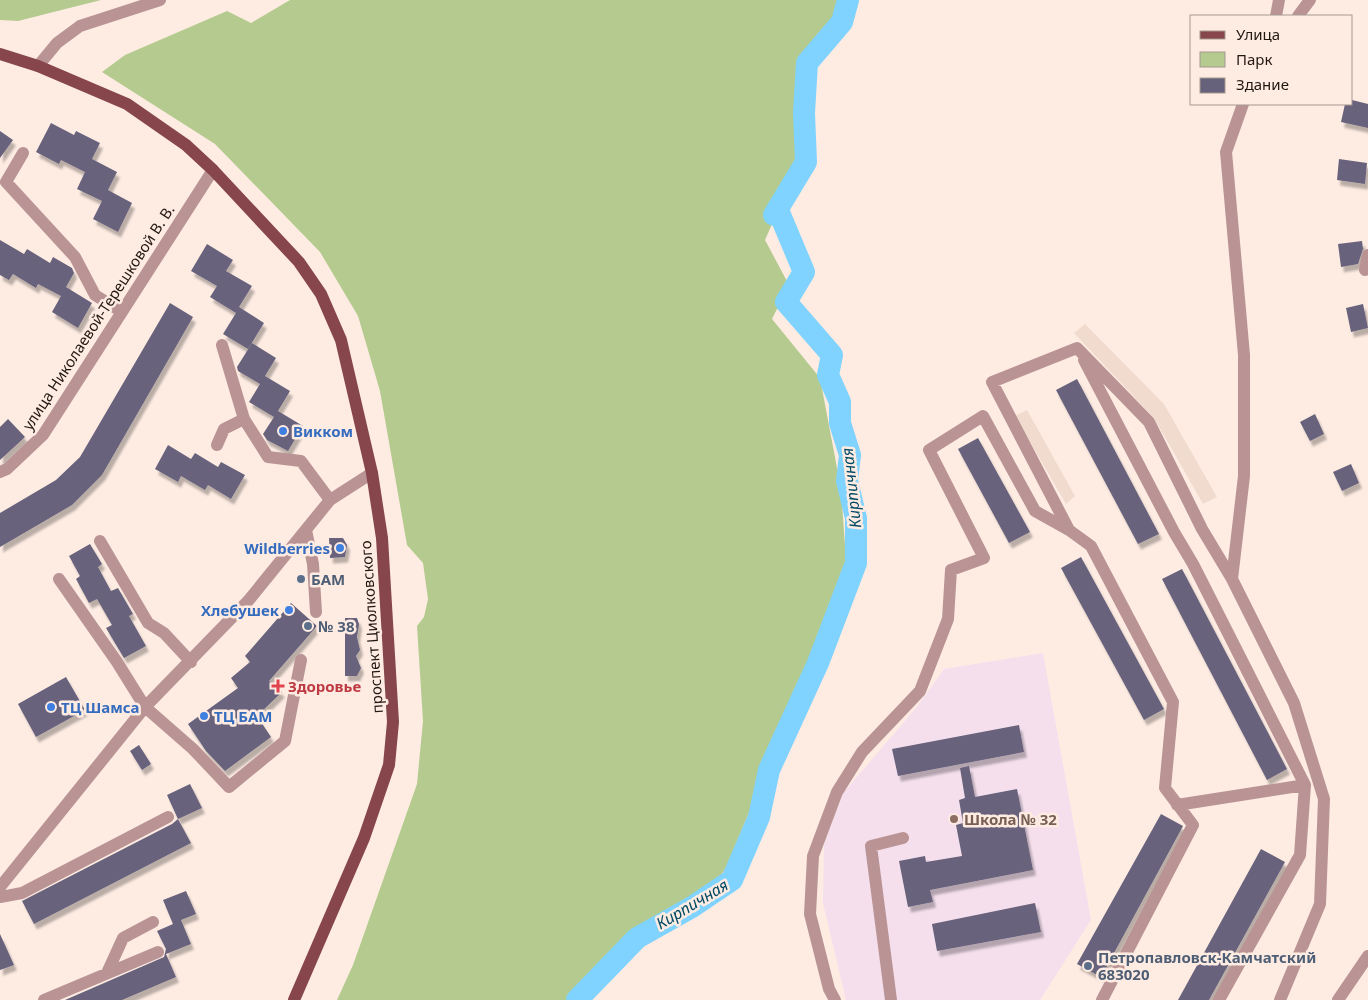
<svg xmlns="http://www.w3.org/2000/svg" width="1368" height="1000" viewBox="0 0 1368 1000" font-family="'Noto Sans',sans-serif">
<defs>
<filter id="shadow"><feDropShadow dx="3" dy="5.5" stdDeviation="1" flood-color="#0004"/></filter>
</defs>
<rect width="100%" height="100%" fill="#feece3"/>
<path fill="#f1dbcf" d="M1085,324L1164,404L1217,497L1203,504L1154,418L1074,333Z
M1027,410L1075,496L1066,504L1015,416Z"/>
<path fill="#f5dfed" d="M1043,653L1091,920L1040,1000H846L823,903L824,844L843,793L916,708L944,669Z"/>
<path fill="#b4ca8e" d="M0,0H101L18,21L0,20Z
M290,0H853L847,6L829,45L799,72V163L765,240L789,285L772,319L820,378L841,489L846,559L830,619L725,870L688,914L623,948L575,1000H337L353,965L417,784L423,721L417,626L424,617L428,599L423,563L407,545L380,391L358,316L320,252L215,144L102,72L125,55L227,11L251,23Z"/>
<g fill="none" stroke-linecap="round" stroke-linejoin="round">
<path stroke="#80d3fe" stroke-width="22" d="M577,1000L637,938L692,907L732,880L759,817L769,770L818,663L856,563V518L847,481L850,455L840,423V402L828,375L832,355L786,302L804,272L778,210L774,215L806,162L804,113L807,63L842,22L848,0"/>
</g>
<path fill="#67627b" filter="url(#shadow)" d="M1352,100L1368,104V128L1341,122L1345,104H1352Z
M51,123L74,135L76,131L100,143L92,159L117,172L108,190L132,203L118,232L93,219L102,201L77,189L85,172L61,160L59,164L36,152Z
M0,131L13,140L0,158Z
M1339,159L1367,163L1365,184L1337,180Z
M0,240L24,254L27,249L50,263L53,257L72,268L74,273L66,287L92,303L78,328L52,312L61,296L38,284L36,288L13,274L9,280L0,275Z
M1362,241L1363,249L1358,264L1341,267L1338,244Z
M207,244L233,260L226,271L252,286L239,307L264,323L248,349L223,334L236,313L210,297L217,286L191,271Z
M170,303L193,317L102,475L72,505L0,547V513L56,480L80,457Z
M1363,304L1368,328L1351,332L1346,308Z
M252,343L276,358L265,376L290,391L278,411L303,426L288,451L267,440L263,434L274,417L249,402L260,384L238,371L237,367Z
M1077,379L1159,534L1138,544L1056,390Z
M1315,414L1324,434L1310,441L1300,422Z
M8,419L25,437L0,460V427Z
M978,438L1030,532L1009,543L958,449Z
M168,445L191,459L195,453L218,467L221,462L245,475L231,499L208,485L205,490L181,476L178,482L155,469Z
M1351,464L1359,483L1342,491L1333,472Z
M329,538H343L347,545L345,557L330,558Z
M90,544L102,564L98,567L111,591L118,588L133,614L129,616L146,646L124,658L106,628L112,625L97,599L89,603L76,579L80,576L69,556Z
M1081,557L1164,709L1144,720L1061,568Z
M1182,569L1287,769L1267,780L1162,579Z
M291,603L317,626L269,681L282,692L257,716L271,737L225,771L206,751L188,724L238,688L231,678L250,662L245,656Z
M345,618H357L359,624L357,637L360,650L356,656L361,668L357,676H345Z
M66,677L85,710L36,737L18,704Z
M1019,725L1024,752L898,776L892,749Z
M139,745L151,764L142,770L130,751Z
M969,766L975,797L1017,789L1033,870L930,890L933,902L908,907L899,861L925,856L926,862L962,856L956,825L963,823L959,800L965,798L960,768Z
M190,784L202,808L178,819L191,843L34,924L22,901L172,824L178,819L167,795Z
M1161,814L1183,826L1101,977L1077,964Z
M1261,849L1285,862L1209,1000H1178Z
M186,891L196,914L181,920L191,944L166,954L176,977L122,1000H65L164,957L166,949L157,931L173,924L163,900Z
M1035,903L1041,932L937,951L932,924Z
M0,934L14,965L0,970Z"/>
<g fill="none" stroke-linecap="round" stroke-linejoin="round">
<path stroke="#ba9495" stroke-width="12" d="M1276,16L1279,0
M1298,16L1310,0
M38,66L57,43L80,26L160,0
M23,153L6,182L75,257L95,295L122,312
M1365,270L1368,255
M222,345L244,419L268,457L301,461L330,500
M1084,360L1174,532L1193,564L1305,785L1300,855L1219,1000
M217,445L224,429L244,419
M0,472L7,469L43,435L213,170
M306,530L313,564L316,612
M1069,530L992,382L1077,348L1149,422L1202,529L1232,579L1294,703L1324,799L1320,904L1280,1000
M100,541L148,623L164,633L191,662
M59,579L117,662L145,707L193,749L229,787L285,741L301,660
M1232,579L1244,476V355L1226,152L1243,104
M1177,805L1305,785
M0,887L145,707L248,601L330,500L372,473
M0,897L22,893L168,817
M107,973L123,938L153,922
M44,1000L158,952
M835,1000L829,989L810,914L813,856L837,792L862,752L920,691L948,619L951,570L984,558L929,450L983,416L1035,511L1069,530L1091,546L1173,702L1165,788L1193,825L1102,1000
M891,1000L871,846L903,838
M1338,1000L1368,956"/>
<path stroke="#86464b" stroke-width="12" d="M0,54L38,66L127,104L186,145L213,170L299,262L321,294L341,340L372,473L382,538L393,722L389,765L364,838L294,1000"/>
</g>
<g fill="#3f7fe0" stroke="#feece3" stroke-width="2">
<circle cx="283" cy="431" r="5"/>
<circle cx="340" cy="548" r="5"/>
<circle cx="289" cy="610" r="5"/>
<circle cx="51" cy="707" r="5"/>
<circle cx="204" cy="716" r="5"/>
</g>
<g fill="#5c6f8a" stroke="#feece3" stroke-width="2">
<circle cx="301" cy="579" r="5"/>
<circle cx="308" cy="626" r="5"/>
<circle cx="1088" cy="966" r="5"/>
</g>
<path fill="#e0444e" stroke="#feece3" stroke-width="2" d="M275.5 678.5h5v5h5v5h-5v5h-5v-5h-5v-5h5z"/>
<circle fill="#8d6e63" stroke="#feece3" stroke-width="2" cx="954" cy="819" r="5"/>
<g text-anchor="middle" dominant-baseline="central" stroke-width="5" stroke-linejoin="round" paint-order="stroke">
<g font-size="15" fill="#221812" stroke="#feece3">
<text transform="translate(98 317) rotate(-57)">улица Николаевой-Терешковой В. В.</text>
<text transform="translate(371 627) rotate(-94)">проспект Циолковского</text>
</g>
<g font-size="15" font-weight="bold" fill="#366cbe" stroke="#feece3" text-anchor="start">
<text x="293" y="431">Викком</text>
<text x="330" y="548" text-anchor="end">Wildberries</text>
<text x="279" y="610" text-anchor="end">Хлебушек</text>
<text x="61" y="707">ТЦ Шамса</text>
<text x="214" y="716">ТЦ БАМ</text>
</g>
<g font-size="15" font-weight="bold" fill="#4e5e75" stroke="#feece3" text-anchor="start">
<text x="311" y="579">БАМ</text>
<text x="318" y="626">№ 38</text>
<text x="1098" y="957">Петропавловск-Камчатский<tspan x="1098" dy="17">683020</tspan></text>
</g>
<g font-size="15" font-weight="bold" fill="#be3a42" stroke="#feece3" text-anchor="start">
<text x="288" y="686">Здоровье</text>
</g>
<g font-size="15" font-weight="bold" fill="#785e54" stroke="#feece3" text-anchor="start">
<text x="964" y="819">Школа № 32</text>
</g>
<g font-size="16" font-style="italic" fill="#014a66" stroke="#feece3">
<text transform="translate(851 488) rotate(-96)">Кирпичная</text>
<text transform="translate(692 904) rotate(-31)">Кирпичная</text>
</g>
</g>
<rect x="1190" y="15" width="162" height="90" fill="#feece3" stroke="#a6978f"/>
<rect x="1200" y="31" width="25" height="8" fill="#86464b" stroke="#a6978f"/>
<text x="1236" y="40" font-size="15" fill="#221812">Улица</text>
<rect x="1200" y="52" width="25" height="15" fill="#b4ca8e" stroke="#a6978f"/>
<text x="1236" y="65" font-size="15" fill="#221812">Парк</text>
<rect x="1200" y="78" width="25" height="15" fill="#67627b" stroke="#a6978f"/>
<text x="1236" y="90" font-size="15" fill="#221812">Здание</text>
</svg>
